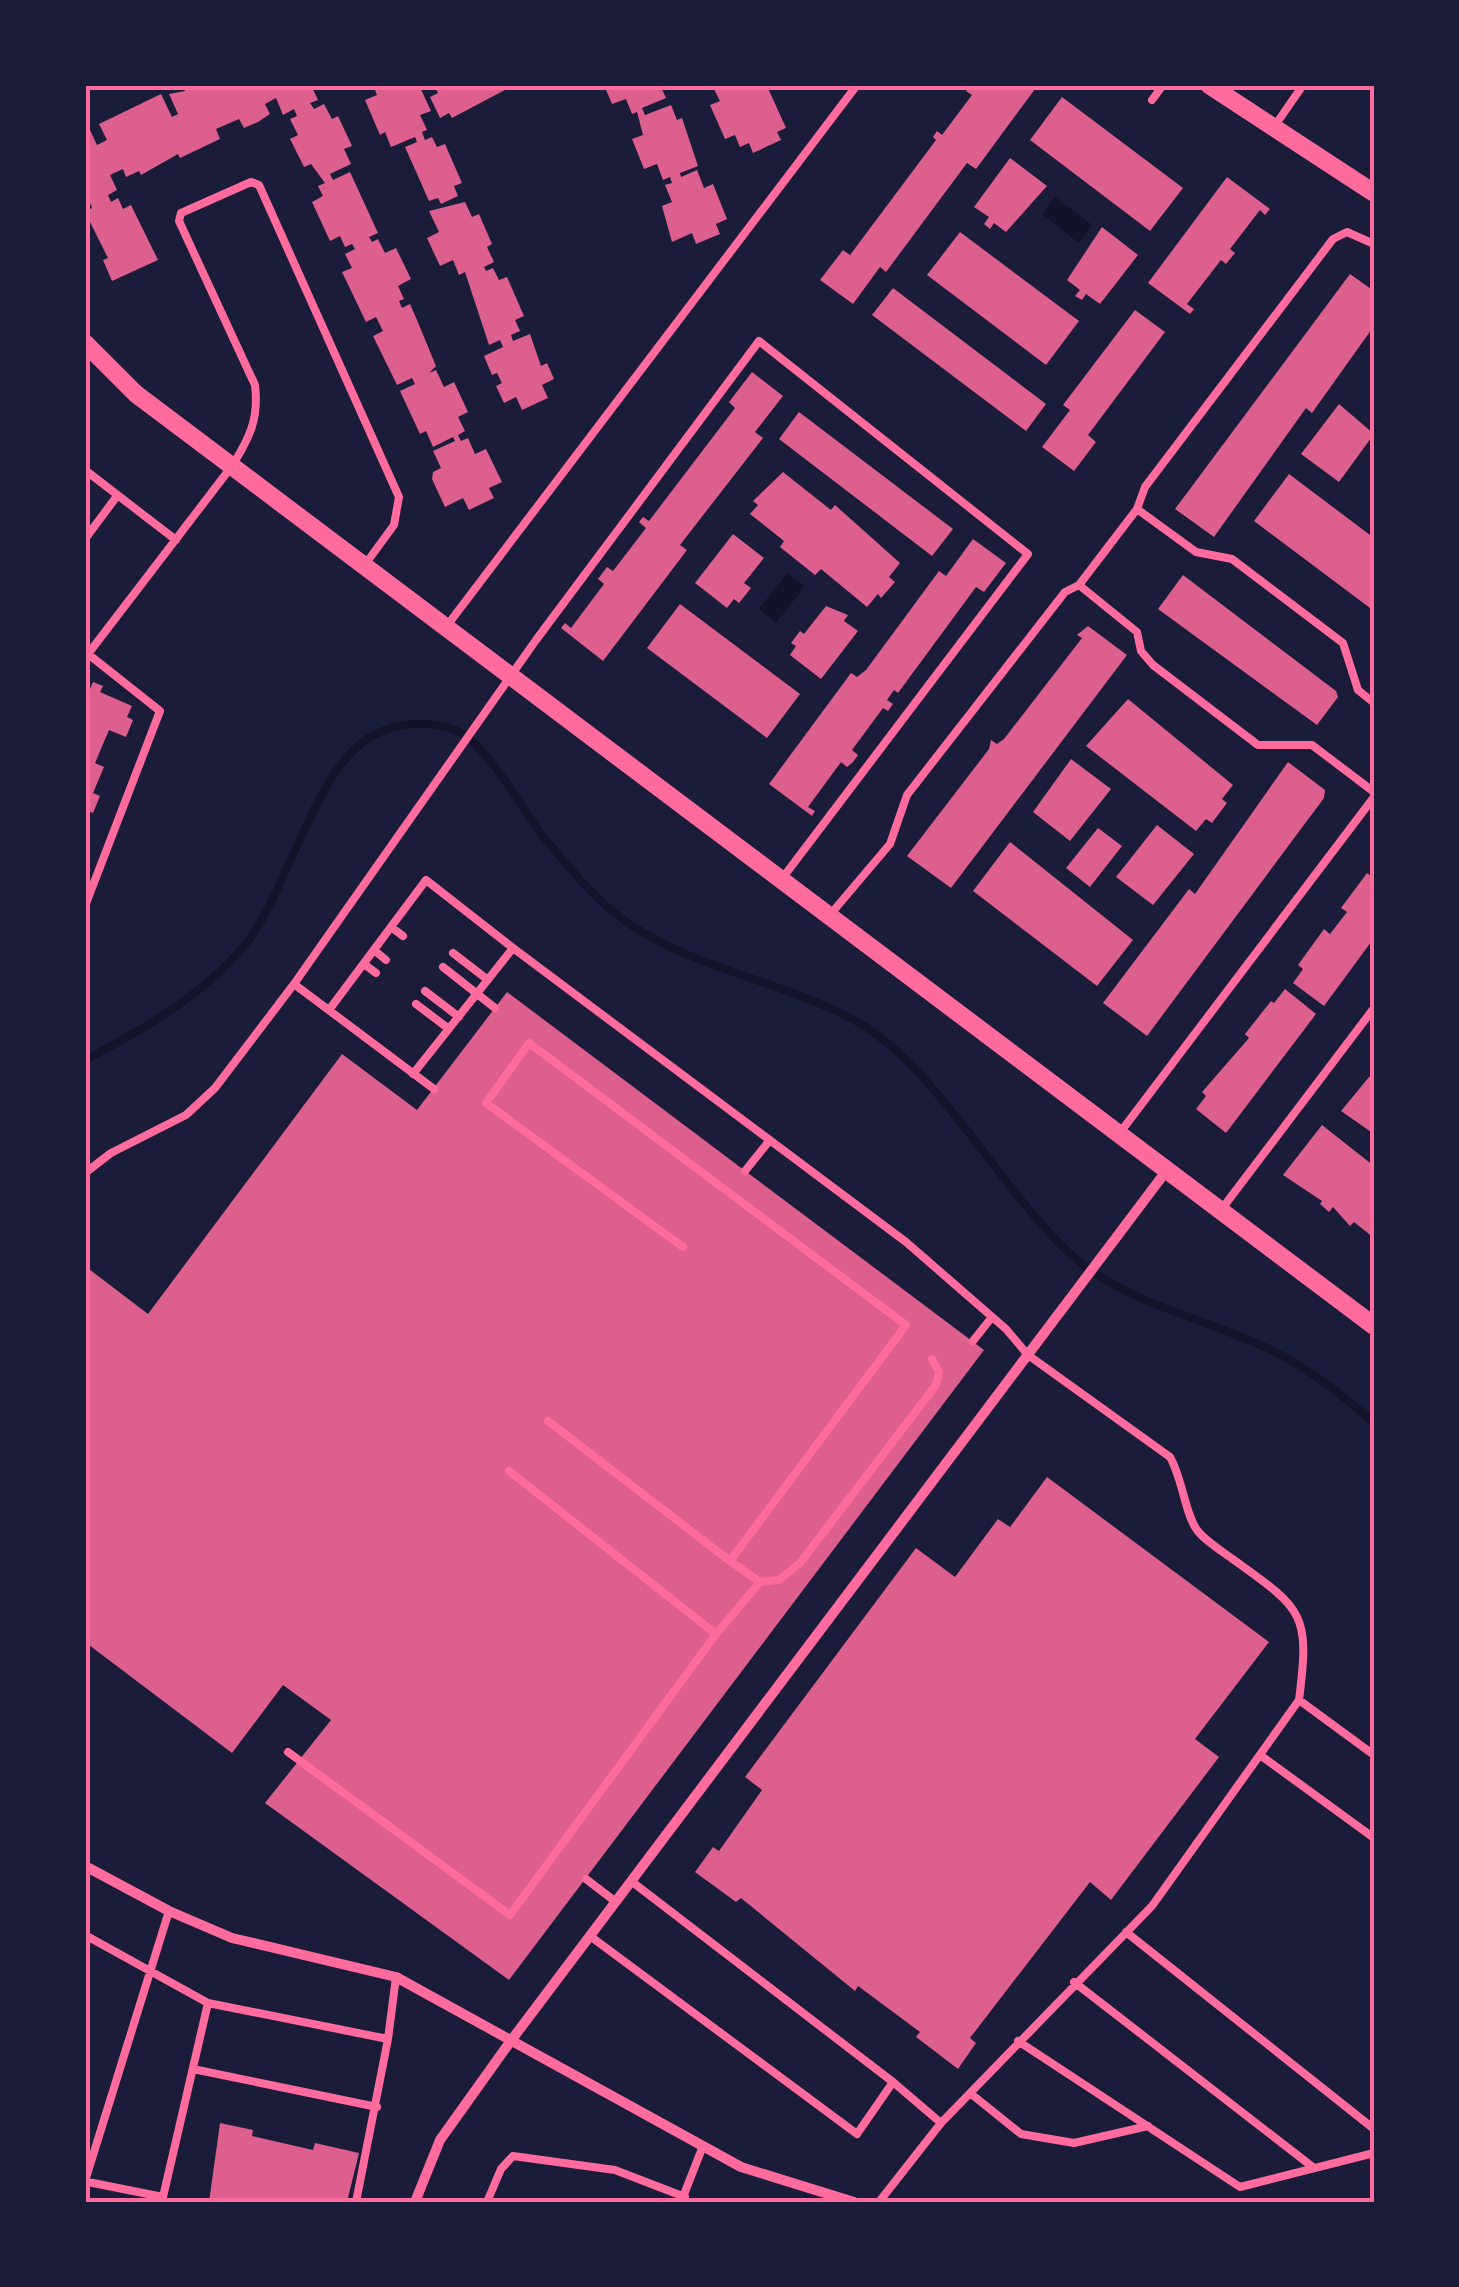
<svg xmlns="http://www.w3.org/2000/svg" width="1459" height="2287" viewBox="0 0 1459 2287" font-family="Inter,sans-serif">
<rect width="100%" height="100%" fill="#1b1b3a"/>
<path fill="#12122b" d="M1055,197L1092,225L1079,243L1042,214Z
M787,573L805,586L776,623L759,609Z"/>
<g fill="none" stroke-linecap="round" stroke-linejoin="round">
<path stroke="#12122b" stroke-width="8" d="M85,1060C142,1030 202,996 244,946C289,893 315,758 380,732C404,722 431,721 455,730C486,742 521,808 542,835C563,860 587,890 612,911C682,968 777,978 854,1020C936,1064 1001,1193 1075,1258C1130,1305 1205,1318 1269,1349C1309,1368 1341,1394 1374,1423"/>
</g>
<path fill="#dd5f8e" d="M182,85H197L199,89L208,85H311L318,100L310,103L314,109L324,104L332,119L338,116L352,146L344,149L351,164L330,174L333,180L350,172L378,233L369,237L372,242L378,239L385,253L396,248L411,279L398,286L404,299L399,301L402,308L410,304L417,320L436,366L429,373L436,370L444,387L454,382L468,412L458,417L465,431L458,435L461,441L468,438L475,454L486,449L502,482L489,488L494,498L469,510L463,498L445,507L432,479L433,472L441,468L433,451L455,441L453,437L433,447L426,431L420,434L400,391L415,384L412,378L397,385L373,336L383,331L376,317L366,322L342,272L352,268L345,254L355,249L352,244L345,247L340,236L330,241L312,202L323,196L318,186L325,183L311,164L304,167L290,139L298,135L290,119L297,116L294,109L283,115L276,98L265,104L270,114L258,122L244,128L239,119L216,129L220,139L180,158L178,154L141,175L139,171L126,177L123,169L110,175L117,190L108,195L111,202L118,198L123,209L131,205L158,260L112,281L103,260L108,258L85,212L92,208L90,203L85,205V133L90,130L97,145L107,140L99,124L161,94L172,117L178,114L169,94L185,91Z
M373,85H419L431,111L420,115L427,130L422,132L425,140L432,137L437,147L445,144L462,183L454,186L458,196L441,204L438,198L429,201L405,147L417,142L415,137L391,147L385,132L380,135L365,100L377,95Z
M434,85H514L452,118L449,113L440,118L430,97L438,93Z
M604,85H660L666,98L642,108L645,115L671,105L677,120L682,118L698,166L680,173L681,177L697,170L704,188L713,184L727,219L716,224L720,234L696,244L692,233L672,242L662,206L672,202L665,185L672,183L670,177L663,180L657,164L644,169L632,139L643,135L637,112L632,114L626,99L612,104Z
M705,85H757L759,89L767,86L786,128L777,132L781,140L753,153L749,143L740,147L735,135L725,139L710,105L720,101L713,87L707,89Z
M971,85H1038L976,169L967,163L886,272L880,267L853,304L820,280L843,250L850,255L936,140L933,137L937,131L942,135L972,95L966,91Z
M1062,97L1183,188L1150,231L1030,140Z
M1010,158L1047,186L1006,232L994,223L990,229L984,224L989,217L974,207Z
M1227,177L1270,209L1265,215L1260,210L1230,249L1235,253L1226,264L1221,260L1187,304L1194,309L1190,314L1148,283Z
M465,202L472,217L479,214L492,244L487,247L494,262L484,267L486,271L493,268L499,280L507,277L524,316L515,320L520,331L511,335L513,341L530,334L541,366L547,363L554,379L542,385L548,398L522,410L516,397L504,403L496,386L502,383L497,373L492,375L484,356L503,347L500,340L489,345L465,272L459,275L453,260L440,266L427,238L439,232L429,211Z
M1102,227L1138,255L1100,304L1086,294L1082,300L1075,296L1080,290L1067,280Z
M960,232L1079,321L1046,365L927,275Z
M1350,274L1374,291V326L1312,413L1306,408L1214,537L1175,509Z
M893,288L1046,404L1026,431L872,315Z
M1135,310L1165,332L1088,435L1096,442L1074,471L1042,447L1070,410L1063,405Z
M752,372L783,396L755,432L763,438L680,545L687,550L603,661L561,628L565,623L571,628L604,584L598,579L607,567L613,571L646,528L639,522L643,517L649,521L735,408L729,402Z
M1339,404L1374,434L1339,482L1301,454Z
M799,412L953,529L932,556L779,439Z
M783,472L831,510L835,505L900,563L889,577L895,582L881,598L878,594L867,607L821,569L815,575L780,547L784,541L750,514L758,505L753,501Z
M1289,474L1374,538V611L1254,521Z
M733,534L764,558L744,583L751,588L739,603L734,599L727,608L695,583Z
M973,539L1006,563L984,592L976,587L898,693L894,690L887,700L893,704L888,711L883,708L852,750L858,755L853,762L847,767L841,762L808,807L815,811L812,816L769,784L851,673L857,677L866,670L939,571L946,576Z
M1183,575L1336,691L1338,697L1317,725L1158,609Z
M680,604L800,694L767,738L647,648Z
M826,606L848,615L844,621L858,631L821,679L790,655L796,646L791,643L800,631L804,634Z
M1088,626L1127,655L951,888L907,856L989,749L991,740L997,744L1004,739L1082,638L1077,635Z
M93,682L103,686L100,692L132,706L127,717L133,720L126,737L109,730L95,763L104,767L93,793L100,796L93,813L85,810V700Z
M1128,699L1233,785L1222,799L1227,803L1212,823L1206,819L1196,831L1086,746Z
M1071,759L1111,789L1070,841L1033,812Z
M1288,762L1325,790L1324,798L1147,1036L1103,1003L1189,889L1195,894Z
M1157,825L1194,854L1153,905L1116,877Z
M1098,828L1122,846L1090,887L1066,868Z
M1010,842L1133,940L1097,986L973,891Z
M1367,873L1374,878V938L1324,1006L1293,983L1303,969L1298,965L1324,929L1330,934L1347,912L1341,908Z
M1285,989L1316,1014L1226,1133L1196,1109L1206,1096L1202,1092L1249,1038L1245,1034L1271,1001L1274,1003Z
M507,992L984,1350L509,1980L265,1803L331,1720L283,1685L232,1753L85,1642V1266L148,1314L342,1054L417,1110Z
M1374,1071V1134L1341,1111Z
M1322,1125L1374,1166V1238L1354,1222L1350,1226L1333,1207L1329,1212L1320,1204L1322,1201L1283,1175Z
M1047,1477L1269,1642L1195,1739L1219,1757L1111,1900L1090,1882L970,2038L976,2043L958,2069L916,2037L920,2032L858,1986L855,1991L741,1898L736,1902L695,1872L713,1847L719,1851L762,1790L745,1777L916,1548L955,1577L998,1519L1010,1527Z
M220,2123L253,2130L252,2136L313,2150L315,2143L359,2153L347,2202H209Z"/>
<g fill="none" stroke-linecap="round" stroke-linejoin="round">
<path stroke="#ff6b9d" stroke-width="8" d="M1152,100L1163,85
M1274,127L1303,85
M85,470L176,540
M1137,509L1196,552L1232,559L1343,643L1358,690L1374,703
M85,539L117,496
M1079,585L1137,632L1141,651L1153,665L1258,745H1312L1374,792
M446,627L857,85
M85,906L160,711L88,654L232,466C250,437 259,419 255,385L179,221L181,213L251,182L259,185L399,497L394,525L364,566
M829,916L890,844L907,795L1065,592L1079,585L1137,509L1145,487L1333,239L1347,232L1374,244
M391,927L403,936
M374,950L386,960
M453,953L488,980
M364,964L376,973
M443,967L495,1008
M294,984L434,1089
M425,991L459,1017
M416,1004L449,1029
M329,1010L426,880L513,948
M413,1074L513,948L906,1242L1006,1329L1028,1355L1170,1457C1183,1480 1185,1514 1197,1530C1205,1541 1222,1551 1234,1560C1304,1610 1310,1614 1299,1700
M1119,1134L1374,797
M745,1171L770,1140
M85,1173L111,1153L186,1115L215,1088L294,984L536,640L759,341L1028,554L781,880
M1221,1210L1374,1008
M973,1341L992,1317
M548,1421L730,1561L906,1325L529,1043L486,1103L683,1247
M760,1582L779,1580L800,1563L936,1385L939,1372L932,1359
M716,1634L760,1582L730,1561
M288,1752L510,1915L716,1634L509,1471
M1260,1755L1374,1838
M586,1879L616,1902
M631,1881L893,2082L941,2123
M1126,1932L1374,2129
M85,1935L208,2003L163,2197L88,2182
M590,1936L857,2134L893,2082
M1074,1982L1314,2168
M208,2003L388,2039L396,1977
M1018,2041L1240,2187L1374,2153
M193,2069L377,2107
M970,2093L1021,2134L1074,2143L1148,2126
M85,2181L169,1911
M356,2202L388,2039
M487,2202L501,2169L513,2156L615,2170L685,2197
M681,2202L703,2146
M879,2202L941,2123L1152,1906L1299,1700L1374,1755"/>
<path stroke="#ff6b9d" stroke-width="10" d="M85,1866L169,1911L232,1938L396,1977L741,2167L854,2202
M415,2202L440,2140L510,2042L1167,1170"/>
<path stroke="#ff6b9d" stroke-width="18" d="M1209,85L1374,193
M85,343L136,394L1374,1326"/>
</g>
<rect width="1459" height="2287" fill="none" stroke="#1b1b3a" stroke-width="175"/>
<rect x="88" y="88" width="1284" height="2112" fill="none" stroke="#ff6b9d" stroke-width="4"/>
</svg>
